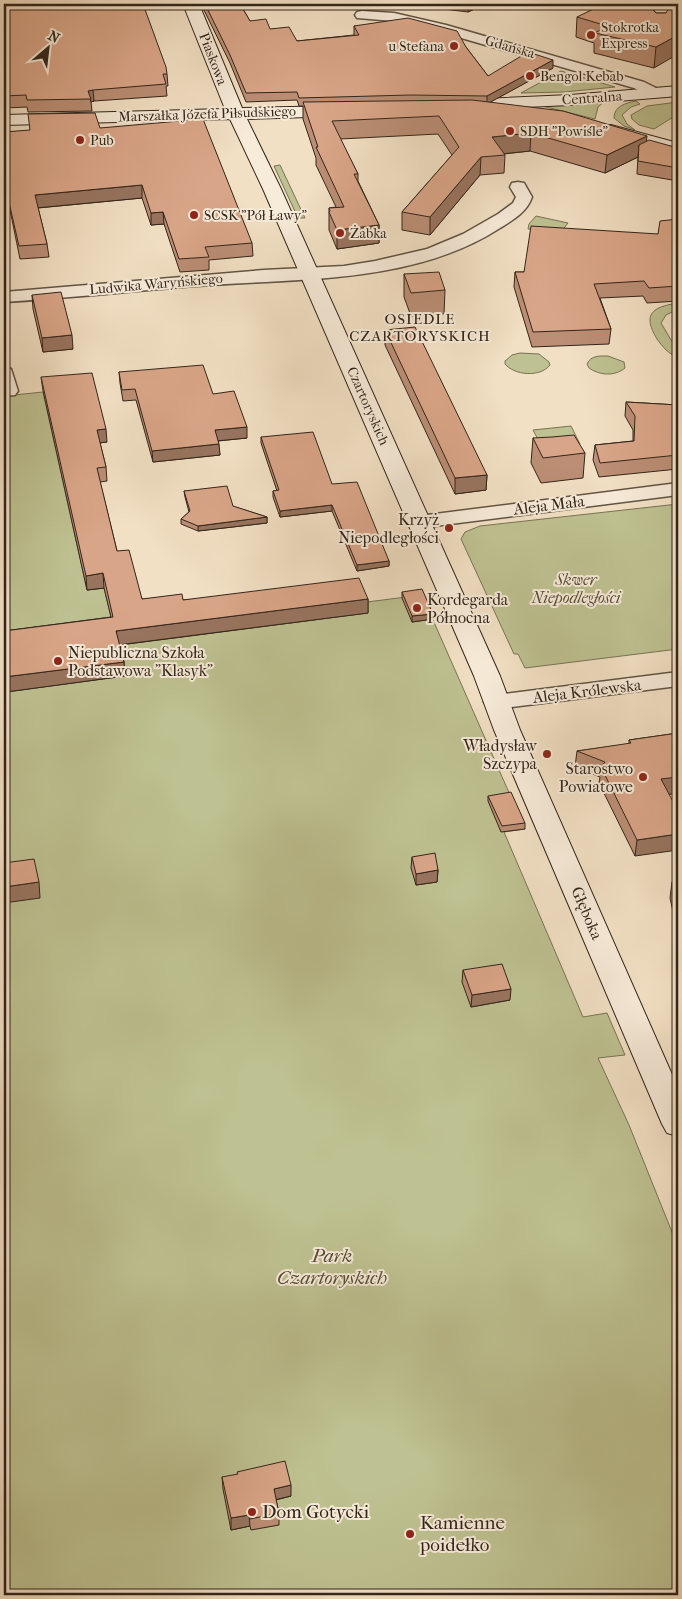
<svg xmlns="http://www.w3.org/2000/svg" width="682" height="1599" viewBox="0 0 682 1599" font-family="'IM FELL French Canon',serif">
<rect width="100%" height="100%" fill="#f2e0c4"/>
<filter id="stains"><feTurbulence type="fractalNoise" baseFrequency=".004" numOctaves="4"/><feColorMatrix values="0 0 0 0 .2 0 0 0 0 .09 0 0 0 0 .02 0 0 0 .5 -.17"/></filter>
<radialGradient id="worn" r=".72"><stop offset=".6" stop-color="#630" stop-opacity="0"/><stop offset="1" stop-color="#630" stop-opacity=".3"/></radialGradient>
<path fill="#bec191" stroke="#787356" d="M561,71L615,87L564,92L521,93Z
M605,101L598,107L595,119L542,106Z
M636,101L640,104L631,107L622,115L627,124L635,130L624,126L614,118C614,106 626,103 636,101Z
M678,102V114L654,129L639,125L632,119L631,115L647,106Z
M280,165L305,218H298L274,166Z
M536,216L568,223L561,232L528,229L529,224Z
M678,303V309L666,315L661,323L674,345L678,348V357C668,354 663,347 657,339C642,314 652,307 678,303Z
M520,353L539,354L549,362L550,365C540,378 514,375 505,364V361L512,355Z
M608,356L624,362L625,368C614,377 599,375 589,368L587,364C591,355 600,356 608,356Z
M43,392L87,590L104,588L115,634L422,595L525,829L504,832L583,1017L607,1013L625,1055L598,1058L629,1125L678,1247V1595H4V396Z
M571,426L580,444L542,447L533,430Z
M678,504V649L525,668L518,654H514L461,539L465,532L480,526Z"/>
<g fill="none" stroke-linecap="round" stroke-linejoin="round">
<defs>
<path id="minor" d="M362,11L394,13L446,25L644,82L660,90L663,93L660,96H650L634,88L437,31L394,21L357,18L355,15L357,12Z
M518,182L524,183L532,197C527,212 513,220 500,228C412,285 296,278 196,286C132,291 68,298 4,302V292L264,270L344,266L375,261L427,249L463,234L498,214L513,203L516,197L510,187L512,183Z
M4,367L11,369L18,391L15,395L4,396Z
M678,483V495L419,528L412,526L408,522L412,518L419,516Z
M678,672V686L496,709L488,707L484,702L488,697L496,695Z"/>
<path id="secondary" d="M183,4H199L242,108L340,106L346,107L349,111L346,115L340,116L247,119L281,189L500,676L520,730L678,1088V1136L667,1133L662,1124L494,730L474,676L263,189L230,119L4,125V115L225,109Z
M678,86V96L570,105L462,110L456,109L453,105L456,101L462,100L570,95Z
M611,125L678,143V153L605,134L602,130L605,126Z"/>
</defs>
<use href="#minor" stroke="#625445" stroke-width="3"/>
<use href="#secondary" stroke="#32251b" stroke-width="2"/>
<use href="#minor" fill="#f7ebd9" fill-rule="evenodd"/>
<use href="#secondary" fill="#f7ebd9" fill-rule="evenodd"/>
</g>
<path fill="#bb8e75" stroke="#32251b" d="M4,4L167,74L168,86H166L167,96L94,101L91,102L92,111L28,112L27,107L4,108Z
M201,4H240L250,21L297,41L354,35V26L466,47L488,76L553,68L490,102L646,141L678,148V181L637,174L638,157L605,173L530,151L504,154L505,155L504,173L480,175L430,235L402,230V212L452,155L438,134L340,139L358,174V181L379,225V243L337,249L329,230V208L336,207L316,165V158L303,119V106H299L297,100L246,102L230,63Z
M404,4H483V5L468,12Z
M653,9L656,13H666L654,68L594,53V43L576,37L577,17Z
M100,128L252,243L253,256L209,260V270L180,272L164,224L151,225L142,198L38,208L47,244L49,257L20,259L10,210L4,211V132Z
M678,219V301L647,303L643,296L600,298L611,329L609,344L532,347L514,287L515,272H524L658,234Z
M404,274L445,290L444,314L411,316L404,297Z
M32,295L73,349L43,352L33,309Z
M385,330L487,475L486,490L455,494L385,345Z
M119,372L213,394L247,438L218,441L220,455L153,462L136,400L123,401L120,383Z
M41,377L107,442L100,443L106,467L107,481L100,482L117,551L142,599L183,600L368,599V613L120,645L124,662L125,676L6,692L4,681V631L111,617L104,588L87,590L43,391Z
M626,402L678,405V469L599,477L593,460L595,445L633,441V430L625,416Z
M261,437L332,484L389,561V566L357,571L332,511L280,517L273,497V491H277L261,443Z
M533,438L585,453L583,478L541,483L531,463Z
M184,491L267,517V523L198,531L181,524V519L189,512L185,497Z
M402,592L433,614V619L412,622L402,598Z
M678,733V793L669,794L635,856L599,783L600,777L575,767L577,751L629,744V740Z
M488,796L525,823V829L501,832L488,801Z
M412,857L438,870L437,882L416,885L411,868Z
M672,882H678V929H677L670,898Z
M463,970L510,1000L471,1007L462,982Z
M222,1477L291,1496L276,1500L279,1513V1525L251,1530L250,1526L231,1530L223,1489Z"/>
<path fill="#98745f" stroke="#32251b" d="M469,4H483V5L468,12Z
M678,35V54L654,68L656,47Z
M553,60V68L487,104V96Z
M93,90L94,101L91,102L88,91Z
M531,133L530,151L491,155L492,137Z
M647,136L645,154L639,145L638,157L605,173L607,155Z
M481,157L480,175L430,235V217Z
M142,185V198L36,208L35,195Z
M4,198H8L10,210L4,211Z
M163,212L164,224L151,225V213Z
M379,225V243L337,249V230Z
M72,335L73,349L43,352L42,338Z
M247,427V438L216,441L215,430Z
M106,429L107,442L98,443L97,430Z
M219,444L220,455L153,462L152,451Z
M487,475L486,490L455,494V478Z
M332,505V511L280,517V511Z
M267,517V523L198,531V526Z
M389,561V566L357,571V565Z
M103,573L104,588L87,590L86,576Z
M368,599V613L118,645L116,631Z
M433,614V619L412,622V616Z
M124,662L125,676L6,692L4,677Z
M678,774V793L659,796L661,779Z
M678,834V850L635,856L637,840Z
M438,870L437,882L416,885V874Z
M39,882L40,898L4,903V887Z
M511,989L510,1000L471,1007L472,995Z
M291,1485V1496L274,1500V1489Z
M249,1515L250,1526L231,1530V1518Z"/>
<path fill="#d9a588" stroke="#32251b" d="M4,4H143L166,67L167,74H163L166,84L93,90L88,91L91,99L27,100L26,95L4,96Z
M205,4H240L250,21L266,19L270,29L289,27L297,41L359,35L354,26L408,18L457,31L466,47L488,76L528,52L553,60L487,96L410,95L299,98L297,92L246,93L230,55Z
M604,4H648L653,5L652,9L656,13H666L671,4H678V35L656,47L595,33L607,26L577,17Z
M472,100L563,111L647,136L607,155L531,133L492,137L505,155L481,157L430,217L402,212L459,147L439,116L332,121L358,174H354L379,225L337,230L329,212L330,211L329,208L344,207L316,147H318L303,102Z
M95,113L100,128L203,119L252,243L205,247L209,257L179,259L163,212L151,213L142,185L35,195L47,244L19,246L8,198H4V132L30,130L28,114Z
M649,140L678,148V168L638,161L639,145Z
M678,219V286L649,288L644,281L594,284L611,329L533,332L515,272H524L531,226L658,234L660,221Z
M439,272L445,290L411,293L404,274Z
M61,292L72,335L42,338L32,295Z
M415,327L487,475L455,478L385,330Z
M203,365L213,394L234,391L247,427L215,430L219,444L152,451L135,389L122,390L119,372Z
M92,373L106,429L97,430L106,467L97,468L117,551L129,550L142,599L182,594L183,600L359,578L368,599L116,631L124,662L4,677V631L113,617L103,573L86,576L41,377Z
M626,402L678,405V455L600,463L595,445L634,441L635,416Z
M313,432L332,484L357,482L389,561L357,565L332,505L280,511L273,491L279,490L261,437Z
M574,435L585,453L543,458L533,438L552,437Z
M227,486L233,506L267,517L198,526L181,519L190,511L184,491Z
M422,589L433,614L412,616L402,592Z
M678,733V777L661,779L678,811V834L637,840L601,767L605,762L577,751L631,743L629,740Z
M511,792L525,823L502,826L488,796Z
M435,853L438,870L416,874L412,857Z
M34,859L39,882L4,887V863Z
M672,882H678V909Z
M502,964L511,989L472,995L463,970Z
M285,1461L291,1485L274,1489L279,1513L250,1519L249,1515L231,1518L222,1477L238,1474L237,1472Z"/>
<g fill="#8f2418" stroke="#f7ebd9" stroke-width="2">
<circle cx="591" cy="35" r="5"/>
<circle cx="454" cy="46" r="5"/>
<circle cx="530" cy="76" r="5"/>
<circle cx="510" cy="131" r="5"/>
<circle cx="80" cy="140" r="5"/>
<circle cx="194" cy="215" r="5"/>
<circle cx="340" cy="233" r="5"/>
<circle cx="449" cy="528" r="5"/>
<circle cx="417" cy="608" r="5"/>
<circle cx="58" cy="661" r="5"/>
<circle cx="547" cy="754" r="5"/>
<circle cx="643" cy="777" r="5"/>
<circle cx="252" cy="1512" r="5"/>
<circle cx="410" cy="1534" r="5"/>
</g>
<g text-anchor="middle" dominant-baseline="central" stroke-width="4" stroke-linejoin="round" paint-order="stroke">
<g font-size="14" fill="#32251b" stroke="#f7ebd9" text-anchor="start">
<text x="601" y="27">Stokrotka<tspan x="601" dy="16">Express</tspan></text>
<text x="444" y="46" text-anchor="end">u Stefana</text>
<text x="540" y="76">Bengol Kebab</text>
<text x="520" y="131">SDH "Powiśle"</text>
<text x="90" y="140">Pub</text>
<text x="204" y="215">SCSK "Pół Ławy"</text>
<text x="350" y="233">Żabka</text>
</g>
<g font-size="14" fill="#32251b" stroke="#f7ebd9">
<text transform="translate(510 47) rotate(16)">Gdańska</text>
<text transform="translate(213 59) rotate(69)">Piaskowa</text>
<text transform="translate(592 98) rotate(-4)">Centralna</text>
<text transform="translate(207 114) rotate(-2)">Marszałka Józefa Piłsudskiego</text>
<text transform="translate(156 284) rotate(-5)">Ludwika Waryńskiego</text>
<text transform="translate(368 406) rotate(66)">Czartoryskich</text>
</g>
<g font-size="15" letter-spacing="1" fill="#32251b" stroke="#f7ebd9">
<text x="420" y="319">OSIEDLE<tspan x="420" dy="17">CZARTORYSKICH</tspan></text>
</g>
<g font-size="16" fill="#32251b" stroke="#f7ebd9">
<text transform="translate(549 505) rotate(-7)">Aleja Mała</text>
<text transform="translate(587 691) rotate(-7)">Aleja Królewska</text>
<text transform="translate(587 913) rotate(67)">Głęboka</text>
</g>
<g font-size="16" fill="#32251b" stroke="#f7ebd9" text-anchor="end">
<text x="439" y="519">Krzyż<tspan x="439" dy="18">Niepodległości</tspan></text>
<text x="427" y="599" text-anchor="start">Kordegarda<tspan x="427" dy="18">Północna</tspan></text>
<text x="68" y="652" text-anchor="start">Niepubliczna Szkoła<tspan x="68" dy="18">Podstawowa "Klasyk"</tspan></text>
<text x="537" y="745">Władysław<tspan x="537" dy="18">Szczypa</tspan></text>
<text x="633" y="768">Starostwo<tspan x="633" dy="18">Powiatowe</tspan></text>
</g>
<g font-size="16" font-style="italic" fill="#554c38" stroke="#f7ebd9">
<text x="576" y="579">Skwer<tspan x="576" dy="18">Niepodległości</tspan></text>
</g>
<g font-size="19" font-style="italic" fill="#554c38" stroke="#f7ebd9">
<text x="332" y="1256">Park<tspan x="332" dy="22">Czartoryskich</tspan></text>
</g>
<g font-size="19" fill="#32251b" stroke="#f7ebd9" text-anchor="start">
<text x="262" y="1512">Dom Gotycki</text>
<text x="420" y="1523">Kamienne<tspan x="420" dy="22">poidełko</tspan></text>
</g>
</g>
<rect width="682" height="1599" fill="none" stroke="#f2e0c4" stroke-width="20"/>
<rect x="5" y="5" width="672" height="1589" fill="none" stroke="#32251b" stroke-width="2.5"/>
<rect x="10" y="10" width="662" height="1579" fill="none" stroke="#32251b"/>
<g transform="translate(48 48) rotate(28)" stroke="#f7ebd9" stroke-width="4" paint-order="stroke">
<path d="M0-4L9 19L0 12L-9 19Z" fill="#32251b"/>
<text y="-8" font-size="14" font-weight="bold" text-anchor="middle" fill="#32251b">N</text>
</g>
<rect width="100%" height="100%" filter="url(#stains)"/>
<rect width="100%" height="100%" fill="url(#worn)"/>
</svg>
